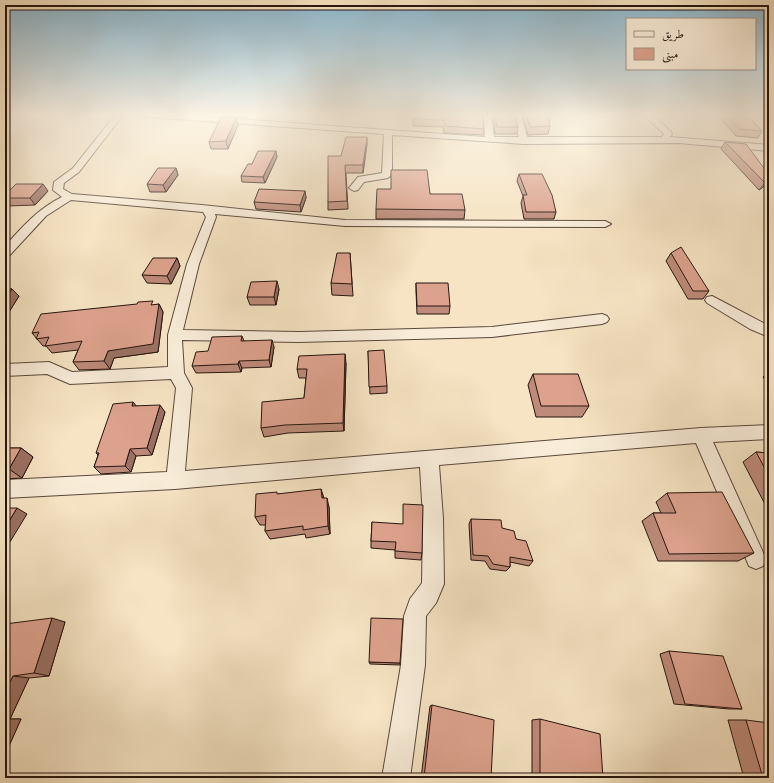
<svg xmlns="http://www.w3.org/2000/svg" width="774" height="783" viewBox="0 0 774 783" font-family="'IM FELL Great Primer',Amiri,serif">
<rect width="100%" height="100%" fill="#f6e4c4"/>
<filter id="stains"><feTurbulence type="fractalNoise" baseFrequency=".005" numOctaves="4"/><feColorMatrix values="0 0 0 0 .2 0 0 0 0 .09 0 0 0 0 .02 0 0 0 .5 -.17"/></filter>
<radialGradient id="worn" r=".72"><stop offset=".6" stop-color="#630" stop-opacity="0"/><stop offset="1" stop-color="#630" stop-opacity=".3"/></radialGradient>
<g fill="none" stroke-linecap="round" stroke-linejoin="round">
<defs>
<path id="minor" d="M115,115H123L79,172L64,183L63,189L72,194L202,205L345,220L605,221L611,224L605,227L345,226L215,214L216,217L199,264L183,330L299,332L492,327L602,314L607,316L609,319L607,322L602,324L492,337L299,342L182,340L184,373L192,388L185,471L701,428L769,425V439L713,442L766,559L763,566L756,569L749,566L696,443L439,465L443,518L444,584L436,603L426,616L425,665L410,778H382L401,665L404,616L410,599L422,583L423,518L420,467L175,489L5,498V480L167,472L176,388L171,379L70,384L47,374L5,376V364L49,362L72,372L168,367V335L187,264L206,217L203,212L71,200L46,216L9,256L5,257V246C22,227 39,208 62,197L53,190L54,182L73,168Z
M144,115H183L485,137L483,115H491L494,137H519L513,115H521L527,137H662L664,134L644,115H653L671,132L672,134L670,137L769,145V151L679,143L524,144L392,135V174L388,178L364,182L358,190L354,191L349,188L358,177L382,173L384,134L148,117Z
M712,296L769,326V337L750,329L707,303L705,300L707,297Z"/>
</defs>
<use href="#minor" stroke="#5a493c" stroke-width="2"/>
<use href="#minor" fill="#f9edd9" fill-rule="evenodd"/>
</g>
<path fill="#be8b7a" stroke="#26150e" d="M226,115H247L246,118L226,117Z
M424,115L484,129L483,135L444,133L443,127L413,126V119Z
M493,115H515L518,127L517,134H495Z
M522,115H550L551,117L549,123L550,126L548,134L528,135Z
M717,115H747L762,131L758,138L736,136Z
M236,118L238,125L228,149H211L209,142Z
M367,137V144L363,173H346L348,209L328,210V202L341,156Z
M725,142L769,175V180L766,185L759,190L721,149Z
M276,151L277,157L265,183L242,182L241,176L252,164Z
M176,168L178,175L166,192H150L147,184Z
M519,174L556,212L554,219H524L521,203L523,196L517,181Z
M48,191L35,205L7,206L5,203V195Z
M305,191L306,198L301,212L256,209L254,202Z
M430,194L465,210L464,219H376V209Z
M350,253L353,296L332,295L331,283Z
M671,253L709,291L703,299H688L666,261Z
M177,258L180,266L171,284L147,283L142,275Z
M416,283L450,306L449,314H417L416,291Z
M5,289H12L19,296L9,312L5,313Z
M279,289L276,305H250L247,297Z
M159,304L163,312L158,352L114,358L110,369L79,370L73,362L78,350L52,353L46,346H43L32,333L155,305Z
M242,336L244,341L274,347L271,367L242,368L241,372L196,373L192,366L208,351Z
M368,351L387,386V393L370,394Z
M346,363L344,431L288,433L264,437L261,428L304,398L306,378H299L297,369Z
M769,371V385L763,377Z
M533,374L589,406L582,417H536L528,385Z
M137,406L165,412L152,455L136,456L131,472L101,474L94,467L98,455L96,453Z
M5,448H21L33,457L22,478L5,479Z
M756,452L769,453V510H768L743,462Z
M667,493L754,553L738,561H658L642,521L653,513H661L656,502Z
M278,494L324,498L329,507L330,534L306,538L305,534L270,539L265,531L266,525H260L255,517Z
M471,519L502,528L516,539L533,561L529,566L510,562V567L506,571L490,569L485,561L471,560L469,524Z
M372,522L422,553L421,560L395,558V550L371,548V541Z
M65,622L49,676L29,678L10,719H21L5,755V624Z
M669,651L742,709H729L674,704L660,654Z
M369,662L400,663V665L370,664Z
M432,705L491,778H421L430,706Z
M540,719L603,778H532V720Z
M728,720H746L769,778H744Z"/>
<path fill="#9b7163" stroke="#26150e" d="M236,118L238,125L228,149L226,141Z
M367,137V144L363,173V165Z
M276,151L277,157L265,183L263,177Z
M176,168L178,175L166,192L163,185Z
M769,179V180L766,185L759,190L765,183Z
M43,184L48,191L35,205L30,198Z
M305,191L306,198L301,212L300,205Z
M177,258L180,266L171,284L167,276Z
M277,281L279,289L276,305L274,297Z
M12,289L19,296L9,312L5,308V299Z
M159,304L163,312L158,352L114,358L110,369L104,361L108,351Z
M272,340L274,347L271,367L269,360Z
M345,354L346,363L344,431L343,423Z
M239,361L242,368L241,372L238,364Z
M133,402L139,409L132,406Z
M160,405L165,412L152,455L147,448Z
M21,448L33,457L22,478L9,469Z
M130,449L136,456L131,472L125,466Z
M321,489L324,498V507L322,498Z
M327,498L329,507L330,534L328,526Z
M17,508L27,514L5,550V528Z
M52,618L65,622L49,676L34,673Z
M13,676L29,678L10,719H21L5,755V692Z"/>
<path fill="#dda28e" stroke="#26150e" d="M424,115H483L484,129L445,126L444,120L413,119Z
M495,115H515L518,127H497Z
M526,115H550L551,117H547L550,126L530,127Z
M727,115H747L762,131L740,129Z
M221,117L236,118L226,141L209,142Z
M346,137H367L363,165H345L347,201L328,202V156H341Z
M725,142L746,144L769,175V179L765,183Z
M258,151H276L263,177L241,176L248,164H252Z
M158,168H176L163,185L147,184Z
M391,170H427L430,194H462L465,210L376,209L377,189H391Z
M519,174H542L552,195L556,212H526L523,195H527Z
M16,184H43L30,198H5V195Z
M259,189L305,191L300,205L254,202Z
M681,247L709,291H693L671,253Z
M337,253H350L352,284L331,283Z
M153,258H177L167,276L142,275Z
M277,281L274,297H247L251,282Z
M416,283H448L450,306H417Z
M5,289H12L5,299Z
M153,301L151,305L159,304L153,344L108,351L104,361L73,362L82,341L45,346L49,337L36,339L39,332L32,333L41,314L137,304L138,302Z
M242,336L241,341L272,340L269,360L239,361L238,364L192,366L196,352L208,351L212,337Z
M384,350L387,386L369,387L368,351Z
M345,354L343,423L285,425L261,428L262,402L304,398L307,369H297L299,356Z
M533,374H578L589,406H541Z
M133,402L132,406L160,405L147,448L130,449L125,466L94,467L99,453H96L113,404Z
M5,448H21L9,469H5Z
M756,452L769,453V476Z
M321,489L322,498H327L328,526L303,530V526L265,531L266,515L255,517L256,494L277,492V494Z
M722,492L754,553L669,554L653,513H676L667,493Z
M403,504L423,505L422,553L395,551L396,542L371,541L372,522L403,524Z
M5,508H17L5,528Z
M471,519L501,520L502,528L514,531L516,539L526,541L533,561L510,557V567L493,564L488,556L473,555Z
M52,618L34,673L13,676L5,692V624Z
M371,618L403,619L400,663L369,662Z
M669,651L723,656L742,709L685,704Z
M432,705L494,720L491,778H424Z
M540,719L600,734L603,778H540Z
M746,720L769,723V778H763Z"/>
<linearGradient id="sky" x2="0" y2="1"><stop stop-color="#8ab8d1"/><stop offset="0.51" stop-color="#fbf3e4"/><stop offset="1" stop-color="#fbf3e4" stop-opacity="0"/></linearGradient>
<rect width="774" height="225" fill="url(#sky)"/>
<rect width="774" height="783" fill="none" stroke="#f6e4c4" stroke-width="20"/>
<rect x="6" y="6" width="762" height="771" fill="none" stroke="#26150e" stroke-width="2"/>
<rect x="10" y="10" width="754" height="763" fill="none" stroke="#26150e"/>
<rect x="626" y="18" width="130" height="52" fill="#f9edd9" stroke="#a59788"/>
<rect x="634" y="31" width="20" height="6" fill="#f9edd9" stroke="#a59788"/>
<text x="662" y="38" font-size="12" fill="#26150e">طريق</text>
<rect x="634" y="48" width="20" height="12" fill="#dda28e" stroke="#a59788"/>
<text x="662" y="58" font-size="12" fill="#26150e">مبنى</text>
<rect width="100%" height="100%" filter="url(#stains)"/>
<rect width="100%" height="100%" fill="url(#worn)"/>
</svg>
